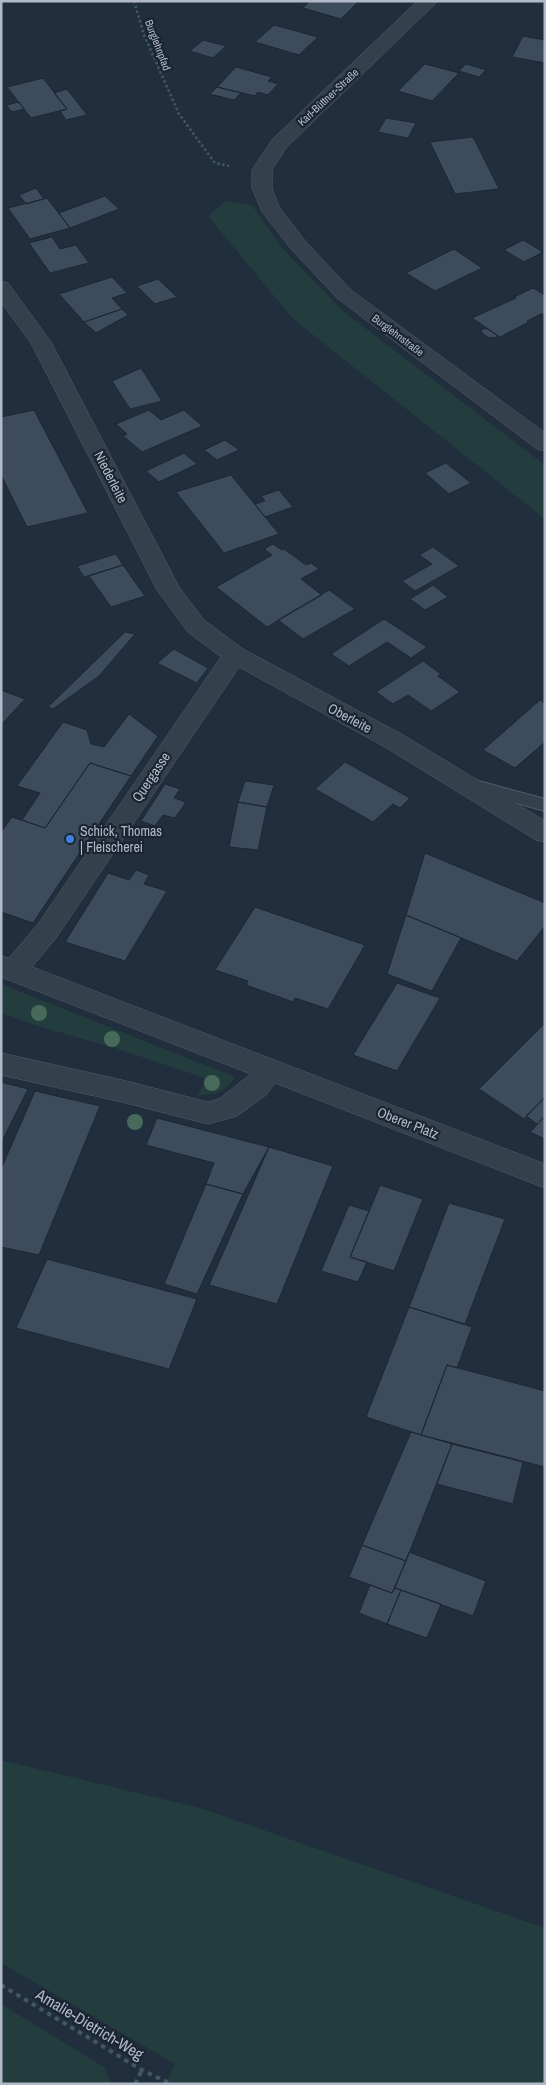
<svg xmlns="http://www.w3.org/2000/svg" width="546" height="2085" viewBox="0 0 546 2085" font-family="'Archivo Narrow',sans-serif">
<rect width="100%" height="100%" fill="#212e3d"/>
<path fill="#233c3e" d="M226,201L252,205L283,249L343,311L545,465V519L293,319L208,216Z
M1,984L235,1077C225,1093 215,1095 197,1095L208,1079L121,1050L35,1025L1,1013Z
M1,1760L200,1808L545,1928V2084H165L175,2064L1,1963Z
M1,2004L104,2067L111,2084H1Z"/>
<path fill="#3d4c5d" stroke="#1d2734" d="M310,1H359L341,19L303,8Z
M274,25L318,37L299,55L255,42Z
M523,36L545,40V63L512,57Z
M203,40L226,46L213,58L190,51Z
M425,64L459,73L432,101L398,91Z
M466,64L486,70L479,77L459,71Z
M236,67L272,77L268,81L278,84L268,95L258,92L255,96L217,87Z
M43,78L67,109L31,118L7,87Z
M217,87L241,93L234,100L210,94Z
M67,89L87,115L66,120L60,111L67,109L54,93Z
M19,102L24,109L12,112L6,105Z
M386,118L416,123L408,138L378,132Z
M473,137L499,189L455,194L430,142Z
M36,188L44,199L26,204L19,195Z
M105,196L119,209L70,228L59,213Z
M47,198L70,228L30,239L8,208Z
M52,237L60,249L76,245L89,263L50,273L29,243Z
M523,240L543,252L524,262L504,250Z
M454,249L482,268L435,291L406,273Z
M112,277L127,293L112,298L122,309L84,322L59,294Z
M158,279L177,297L155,304L137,286Z
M533,288L545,295V315L541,314L527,321L529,322L500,337L472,318L516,298L514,297Z
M122,309L128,315L96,333L84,322Z
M486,328L498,336L494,338L487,337L482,333L481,330Z
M141,368L162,401L130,409L112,381Z
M34,410L88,513L27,527L1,475V417Z
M149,410L161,420L184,410L202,426L142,452L123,436L127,434L116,424Z
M225,440L239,450L217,460L204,450Z
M184,453L197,464L159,482L146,471Z
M446,463L471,483L449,494L425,473Z
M231,475L279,534L224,553L176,492Z
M279,490L293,507L265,517L255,504L265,501L261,496Z
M273,544L282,550L284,549L306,565L311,563L319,569L301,579L322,595L267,627L216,587L272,555L264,549Z
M433,547L459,566L415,591L402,581L432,564L419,555Z
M116,554L123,565L84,577L77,566Z
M123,565L145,596L111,607L89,576Z
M433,585L448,597L425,610L410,599Z
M329,590L355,609L303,639L278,620Z
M384,619L427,647L411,658L387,642L349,666L331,654Z
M125,632L135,634L99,676L53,709L48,707Z
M174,649L208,668L197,683L157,663Z
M423,661L441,674L438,676L460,692L431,711L408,695L393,704L376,692Z
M1,690L25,699L1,725Z
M540,700L545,703V742L515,768L483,750Z
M129,714L158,736L131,776L90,763L45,828L22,820L40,793L17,786L63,722L87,730L91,744L104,747Z
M345,762L410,798L400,808L393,804L373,822L315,789Z
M90,763L131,776L33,923L1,912V832L12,817L45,828Z
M245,781L274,785L267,807L238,802Z
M165,784L180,789L174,798L186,802L175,818L163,815L155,826L141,821Z
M238,802L267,807L258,850L229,847Z
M425,853L545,903V926L517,961L406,915Z
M136,870L149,875L144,884L167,891L125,961L65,942L108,873L129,880Z
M255,907L365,945L328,1009L295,998L293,1002L246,985L248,981L215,970Z
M406,915L461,938L432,991L387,974Z
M397,983L440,998L397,1071L353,1055Z
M545,1023V1097L524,1119L479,1089Z
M1,1082L28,1089L1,1143Z
M35,1091L100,1106L39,1255L1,1247V1169Z
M545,1097V1116L537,1124L526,1116Z
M545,1116V1139L530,1132Z
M157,1118L269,1147L243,1194L206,1184L214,1163L146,1145Z
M269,1147L333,1166L277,1304L209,1285Z
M206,1184L243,1194L197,1294L164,1284Z
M380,1185L423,1199L394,1271L350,1257Z
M449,1203L505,1219L465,1324L409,1307Z
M349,1205L369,1211L350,1257L367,1262L358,1282L321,1271Z
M47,1259L197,1299L169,1369L16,1328Z
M409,1307L472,1327L457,1368L447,1365L421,1435L366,1417Z
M447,1365L545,1391V1467L421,1435Z
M411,1432L452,1444L406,1561L362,1545Z
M452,1444L523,1462L513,1504L437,1484Z
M362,1545L406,1561L392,1593L349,1577Z
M409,1552L486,1581L473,1616L395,1588Z
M370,1585L392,1593L395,1588L401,1590L387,1624L359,1613Z
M401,1590L441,1604L427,1638L387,1624Z"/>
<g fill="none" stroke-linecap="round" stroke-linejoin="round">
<defs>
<path id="lane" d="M475,780L545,799V811L469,790L466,786L469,782Z"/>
<path id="street" d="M418,1H438L286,148L272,170V188L279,207L306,242L351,290L545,433V451L537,449L337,298L292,250L262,212L252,188V170L272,140Z
M1,281L8,283L51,342L179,587L204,620L243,649L403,735L545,821V842L536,840L385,747L239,667L56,938L32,967L545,1164V1188L275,1083L266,1095L237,1116L208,1124L122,1102L1,1075V1053L122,1080L208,1102L219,1099L251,1074L1,977V956L9,958L38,924L221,657L188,632L157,590L31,343L1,302Z"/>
</defs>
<use href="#lane" stroke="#545d6b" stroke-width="2"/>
<use href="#street" stroke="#545d6b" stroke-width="1"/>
<path stroke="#41595c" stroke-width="2.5" stroke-dasharray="2.5 2.5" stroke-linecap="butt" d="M134,1L144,35L179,114L215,163L229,166"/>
<path stroke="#41595c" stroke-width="4" stroke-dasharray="4.5 4.5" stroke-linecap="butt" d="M1,1985L142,2070L171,2084
M135,2084L142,2070"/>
<use href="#lane" fill="#35404d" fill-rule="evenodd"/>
<use href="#street" fill="#35404d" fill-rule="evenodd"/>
</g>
<g fill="#476a5a">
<circle cx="39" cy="1013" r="8"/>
<circle cx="112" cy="1039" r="8"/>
<circle cx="212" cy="1083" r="8"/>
<circle cx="135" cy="1122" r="8"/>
</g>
<circle fill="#3f7fe0" stroke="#1b2532" stroke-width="2" cx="70" cy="839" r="5"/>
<g text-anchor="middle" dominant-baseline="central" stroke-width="4.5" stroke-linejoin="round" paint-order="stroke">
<g font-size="11" fill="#b1bac9" stroke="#1b2532">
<text transform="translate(158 45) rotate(69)">Burglehnpfad</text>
<text transform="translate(328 97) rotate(-43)">Karl-Büttner-Straße</text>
<text transform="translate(398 335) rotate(37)">Burglehnstraße</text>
</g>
<g font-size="14" fill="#b1bac9" stroke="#1b2532">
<text transform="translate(111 477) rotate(63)">Niederleite</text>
<text transform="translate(350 718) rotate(28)">Oberleite</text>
<text transform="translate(151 777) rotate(-56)">Quergasse</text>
<text transform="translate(408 1123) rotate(21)">Oberer Platz</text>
</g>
<g font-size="14" fill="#b1bac9" stroke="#1b2532" text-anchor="start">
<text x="80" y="831">Schick, Thomas<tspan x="80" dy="16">| Fleischerei</tspan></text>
</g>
<g font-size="16" fill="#b1bac9" stroke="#1b2532">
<text transform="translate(90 2024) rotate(31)">Amalie-Dietrich-Weg</text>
</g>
</g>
<rect width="546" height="2085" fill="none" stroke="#b1bac9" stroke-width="5"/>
</svg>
